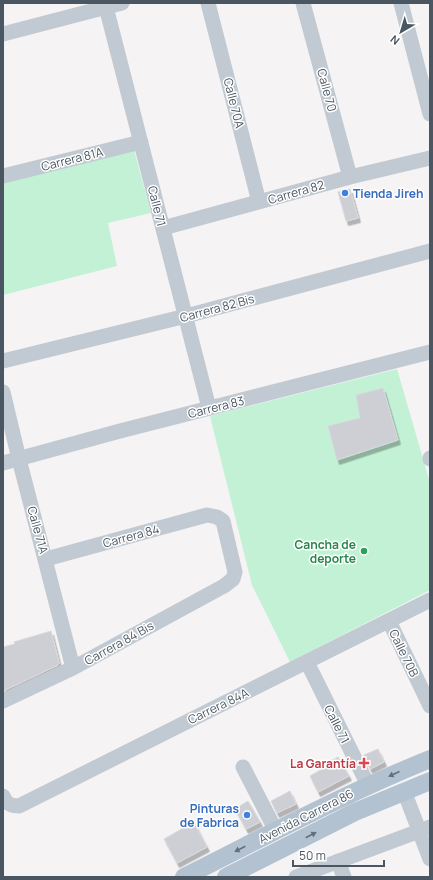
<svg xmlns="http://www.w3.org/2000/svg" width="433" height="880" viewBox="0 0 433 880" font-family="Manrope,sans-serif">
<defs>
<filter id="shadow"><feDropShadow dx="2.5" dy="4.5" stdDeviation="0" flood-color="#0004"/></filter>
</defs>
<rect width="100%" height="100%" fill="#f5f3f3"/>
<path fill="#c3f1d5" d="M133,146L151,213L108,223L117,266L3,295V180Z
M397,369L430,483V590L290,662L252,585L210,416Z"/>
<path fill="#cdcfd5" stroke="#d7d9de" filter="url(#shadow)" d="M350,189L358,218L346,221L338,192Z
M383,388L398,440L337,460L328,426L360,418L356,395Z
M51,631L59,663L58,665L3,691V647L15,644L14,642Z
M378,749L384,762L370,769L364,755Z
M338,757L349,776L318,792L310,776L322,769L321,766Z
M290,791L296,804L277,813L271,801Z
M248,801L260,822L246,829L235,809Z
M194,822L207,847L177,863L164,839Z"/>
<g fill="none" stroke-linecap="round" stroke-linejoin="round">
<path stroke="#c1cad2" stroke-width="15" d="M105,3L209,408
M208,3L259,202
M303,3L350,177
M401,3L430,114
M3,34L122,3
M3,176L141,142
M163,228L350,177L430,158
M3,361L186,316L430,251
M3,392L19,459L73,668
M430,458V459
M3,463L120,431L430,352
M389,621L430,706
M307,662L368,785
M3,701L73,668L224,586L233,579L235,572L223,521L217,517L207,515L46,559
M243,767L276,831
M404,791L430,859
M3,796C6,804 11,806 19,806L430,600
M338,861L344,877
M296,877L430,827"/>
<path stroke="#b3c2d1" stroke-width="18" d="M184,877C266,836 346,793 430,759
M226,877L355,812L430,781"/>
</g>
<defs><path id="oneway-solid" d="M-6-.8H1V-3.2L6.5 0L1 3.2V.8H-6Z"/></defs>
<g fill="#64717d">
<use href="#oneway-solid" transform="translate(394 774) rotate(156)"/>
<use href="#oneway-solid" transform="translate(311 835) rotate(-27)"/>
<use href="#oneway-solid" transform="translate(240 849) rotate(153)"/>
</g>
<g fill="#3f7fe0" stroke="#fff" stroke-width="1.5">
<circle cx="345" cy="193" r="4"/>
<circle cx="247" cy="815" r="4"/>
</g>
<circle fill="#2e9e5b" stroke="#fff" stroke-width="1.5" cx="364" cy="551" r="4"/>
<path fill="#e0444e" stroke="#fff" stroke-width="1.5" d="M362 757h4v4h4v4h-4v4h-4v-4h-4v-4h4z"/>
<g text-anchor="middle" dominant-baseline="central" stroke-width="3" stroke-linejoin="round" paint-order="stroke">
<g font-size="12" fill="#4a5661" stroke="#fff">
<text transform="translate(327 90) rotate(75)">Calle 70</text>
<text transform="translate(234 103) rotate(76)">Calle 70A</text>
<text transform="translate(72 159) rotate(-14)">Carrera 81A</text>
<text transform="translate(296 192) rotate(-16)">Carrera 82</text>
<text transform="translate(157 206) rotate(76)">Calle 71</text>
<text transform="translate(217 308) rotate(-15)">Carrera 82 Bis</text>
<text transform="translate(216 407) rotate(-14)">Carrera 83</text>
<text transform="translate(38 530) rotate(75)">Calle 71A</text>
<text transform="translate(131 536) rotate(-15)">Carrera 84</text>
<text transform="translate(119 643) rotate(-29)">Carrera 84 Bis</text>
<text transform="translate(404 653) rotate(64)">Calle 70B</text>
<text transform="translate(218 706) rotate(-26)">Carrera 84A</text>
<text transform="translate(337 724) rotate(63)">Calle 71</text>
<text transform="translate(306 816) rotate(-27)">Avenida Carrera 86</text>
</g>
<g font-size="12" font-weight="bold" fill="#366cbe" stroke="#fff" text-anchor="start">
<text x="353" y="193">Tienda Jireh</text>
<text x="239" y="808" text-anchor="end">Pinturas<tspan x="239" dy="14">de Fabrica</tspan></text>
</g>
<g font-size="12" font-weight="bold" fill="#27864d" stroke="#fff" text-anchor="end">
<text x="356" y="544">Cancha de<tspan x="356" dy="14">deporte</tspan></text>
</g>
<g font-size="12" font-weight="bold" fill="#be3a42" stroke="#fff" text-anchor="end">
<text x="356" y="763">La Garantía</text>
</g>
</g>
<rect width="433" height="880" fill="none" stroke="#4a5661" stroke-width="8"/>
<g transform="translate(401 32) rotate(218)" stroke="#ffffff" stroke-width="3" paint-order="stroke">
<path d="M0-3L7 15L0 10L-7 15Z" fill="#4a5661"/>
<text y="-6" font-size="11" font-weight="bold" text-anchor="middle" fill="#4a5661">N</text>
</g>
<path d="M293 860v6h91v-6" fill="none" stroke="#4a5661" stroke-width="2"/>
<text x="299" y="860" font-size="12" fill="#4a5661" stroke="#ffffff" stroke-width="3" paint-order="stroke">50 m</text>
</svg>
